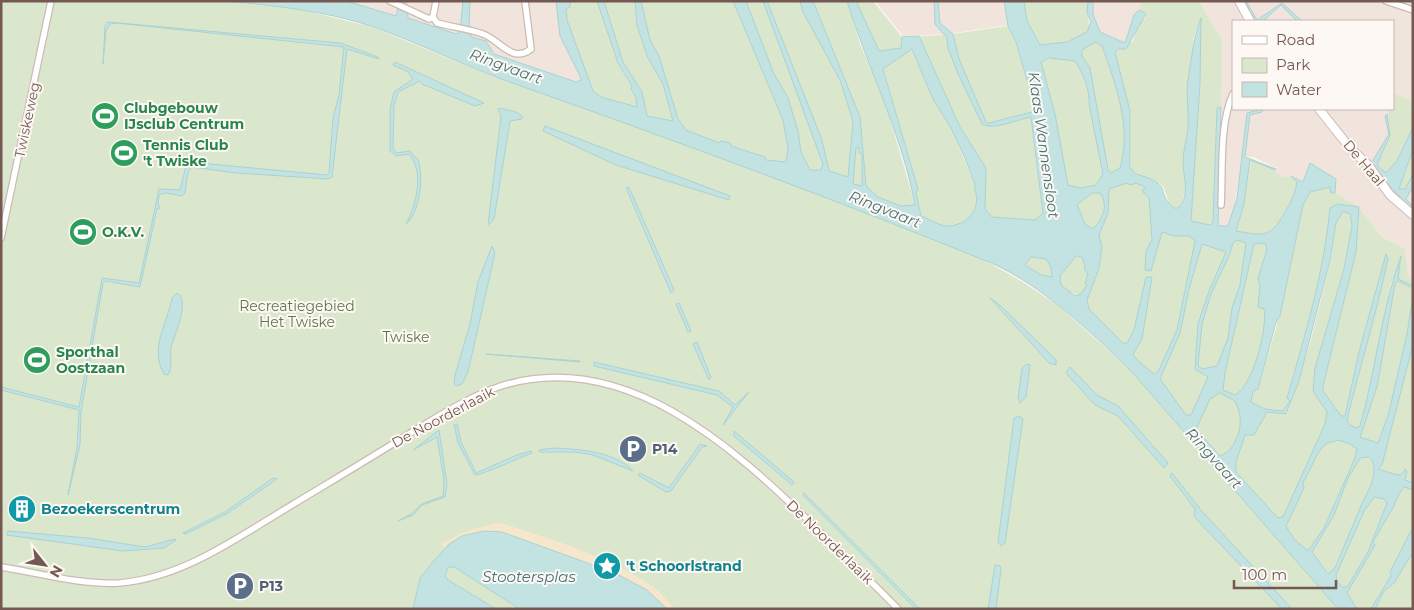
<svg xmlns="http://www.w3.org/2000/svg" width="1414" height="610" viewBox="0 0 1414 610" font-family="Montserrat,sans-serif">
<rect width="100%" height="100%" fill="#fbf3ec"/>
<path fill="#f1e4dc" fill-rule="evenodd" d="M286,1H611L586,91Z
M875,1H1003L1008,25L948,34L903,36Z
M1093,1H1141L1139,10L1134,15L1125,43L1100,32L1093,14Z
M1199,1H1413V278L1408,277L1405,249L1382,237L1359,207L1335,193L1336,179L1310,163L1303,182L1292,176L1284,177L1275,173L1276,168L1254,157L1242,156L1234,209L1228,226H1217L1222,40ZM1233,21H1393V109H1233Z"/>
<path fill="#dbe7cc" d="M1,1H224L303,10L372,27L492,76L729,159L976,256L1021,281L1059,306L1132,372L1338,609H1Z
M570,1H597L618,63L632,87L631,89L636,97L637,107L601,97L593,92L567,20L566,9L570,6Z
M604,1H635L637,25L647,56L663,84L673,122L647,116L642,92L623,62Z
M641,1H733L783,120L788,148L786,162L766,160L765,157L701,137L686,130L681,125L671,100L659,56L650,40Z
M746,1H808L840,80L853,121L849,177L810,170L801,152Z
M813,1H847L860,44L885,102L915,205L901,206L878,197L866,186L860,117Z
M856,1H873L902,37V48L879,51Z
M1024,1H1088L1087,13L1090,27C1082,42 1056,45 1040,45L1027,21Z
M1141,1H1199L1222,40L1221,107L1217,108L1213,223L1210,225L1191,221L1200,83V20L1193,40L1195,46L1189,73L1188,126L1183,165C1189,174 1186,200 1178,208H1173C1166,202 1167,190 1161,184C1152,176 1140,178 1131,172L1130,111L1115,52L1133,41L1137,27L1145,18L1146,14L1139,10Z
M1008,26L1016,42L1036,111L989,123L986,122L959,59L953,34Z
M944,35L947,38L948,48L986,126L1031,117L1043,213L1035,220L992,217L985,209L986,168L960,127L919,36Z
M1095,42L1102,46C1116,85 1132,126 1120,168L1145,188L1164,232L1233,243L1237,240L1265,243L1267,249L1258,307L1264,309C1269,333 1248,391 1241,417L1264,408L1251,402L1253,391L1258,389L1277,325L1276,322L1280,316L1303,205L1310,192L1331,186V193H1335L1359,207L1382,237L1405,249L1408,276L1413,278C1413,333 1397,393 1377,444L1360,437L1377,387L1395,284L1398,281L1409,287L1410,285L1398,279L1402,256L1391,284L1369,395L1360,426L1357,428L1349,425L1347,420C1361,365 1377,311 1387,255L1359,352L1345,416H1341L1323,391V386L1356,252L1358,207L1330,208C1324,273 1305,335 1287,397L1290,401L1283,411L1270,409L1287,414C1306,365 1318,313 1330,262C1334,245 1331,224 1343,211L1350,214L1352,225L1344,269L1315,368L1313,391L1327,412L1337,440C1352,444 1371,453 1374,469L1413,490V609H1357L1347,594L1315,558L1294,539L1196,429L1154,375L1137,360L1089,309L1087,300L1067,291L1052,277L1041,275L1025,265L1031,257L1069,262L1076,256L1082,257L1085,224L1068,185L1041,62Z
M912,48L933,99L951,128L976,187L974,189C983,207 968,226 947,226C939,226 928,219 921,216L916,193L918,188L883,68Z
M1395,94L1411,100L1413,127L1397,161L1387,173L1377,166L1390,136L1388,109H1393Z
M859,147L862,154V187L853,184L856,148Z
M1413,149V174L1405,189H1399Z
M1251,160L1275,170L1276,173L1284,177L1291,176L1297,182C1295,194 1291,202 1285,212C1270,238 1265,236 1236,231L1244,204Z
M1413,344V483L1405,480L1407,471L1397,475L1378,469L1382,465Z"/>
<path fill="#f5e6cc" d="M501,523C548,538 610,557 650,585C660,591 667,601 676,609H667L647,590L615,573L502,532L449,544L445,548L441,544C461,532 478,526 501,523Z"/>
<path fill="#c3e2e2" stroke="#aad2d3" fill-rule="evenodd" d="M227,1H346L396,16L400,1H406L408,18L456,34L460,32L463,1H470L469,28L472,37L486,41L494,54L576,82L581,80L580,76L560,36L556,1H570V7L566,9L567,20L593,91L601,97L637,107L636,97L631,89L632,86L618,63L597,1H604L623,62L642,92L647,116L673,121L663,84L647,56L637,25L635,1H641L650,40L659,56L678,119L686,130L719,143L721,141L730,143L731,146L765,157L766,160L786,162L788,148L783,120L733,1H746L774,74L788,98L798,131L801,152L810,170H821L823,164L763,1H767L822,140L829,171L848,177L853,121L840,80L803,12L800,1H813L860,117L866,186L878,197L901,206L915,205C902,134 868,69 847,1H856L879,51L901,48L902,37L919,36L960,127L986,168L985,209L992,217L1035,220L1043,213L1031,117C1018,119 994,131 982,124L959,76L948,48L947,38L935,24L934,1H938L940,23L953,34L959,59L986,122L989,123L1036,111L1016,42L1008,26L1004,1H1024L1027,21L1040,45L1067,42L1087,32L1091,22L1087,13L1088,1H1093V14L1100,32L1125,43L1134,15L1139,10L1146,14L1126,49H1118L1115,52L1130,111V167L1135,174C1176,184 1153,191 1174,208H1178C1191,196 1183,176 1183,162C1183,150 1187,139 1188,128C1189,110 1185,92 1189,74C1192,55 1194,36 1201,18L1200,83L1191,221L1210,225L1213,223L1217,108L1221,107L1218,226H1228L1237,198L1247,113L1263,109L1262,112L1250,115L1245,157L1276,169L1275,170L1250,160L1244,204L1236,231C1265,236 1270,238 1285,212C1291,202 1295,194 1297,182L1291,176L1303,182L1310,163L1336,179L1335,193H1331L1330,187L1310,192L1303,205L1280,316L1276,322L1258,389L1253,391L1251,402L1265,409L1283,411L1290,401L1287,398C1305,335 1324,273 1330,208L1337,204L1359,207L1356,252L1323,386V391L1341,416H1345L1359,352L1386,254L1388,258C1377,312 1360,366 1347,420L1349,425L1357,428L1360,426C1376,370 1381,311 1401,256L1398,279L1411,285L1410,287L1398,281L1395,284L1377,387L1360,437L1378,443L1389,412L1407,334L1413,296V344L1382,465L1378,469L1397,475L1402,474L1405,469L1407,471L1405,480L1413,483V490L1404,487C1397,495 1396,503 1391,511C1385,521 1379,532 1373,542L1375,545L1347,593L1357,609H1338L1132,372C1092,333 1042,285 991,263C837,200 679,142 521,86C471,69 424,45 374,27C327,11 276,6 227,1ZM1095,42L1102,46C1116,85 1132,127 1120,168L1111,173L1108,170L1090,68L1082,56V50ZM912,49L933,99L951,128L965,158L976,187L974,188C983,207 968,226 947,226C939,226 928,218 921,216L916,193L918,189L883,69ZM1049,58L1075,61C1083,72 1090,90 1089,104L1103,174L1096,185L1081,188L1068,185L1055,114L1041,62ZM859,147V153L862,154V186L853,184L856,148ZM1127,183L1130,185L1136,183L1145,187L1142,191L1149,198L1152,240L1146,251L1145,270L1151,271L1162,232L1174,236H1189L1195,241L1177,330L1158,372L1154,374L1137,360L1133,354L1142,339L1152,277H1146L1134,330L1127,343L1124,344L1089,309L1087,300L1099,268L1102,247L1099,235L1108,213L1109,189ZM1092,193H1100C1109,205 1103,219 1093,229L1085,224L1077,205ZM1343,211L1350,214L1352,225L1344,269L1315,368L1313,391L1327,412L1325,424L1283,517L1278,518L1236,472V462L1245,435H1254L1267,412L1286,414L1299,381L1330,260L1336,223ZM1237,240L1246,243L1240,285L1232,308L1228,338L1217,366L1202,369L1198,366L1202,324L1211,294L1229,256L1233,243ZM1265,243L1267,249L1258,279L1260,286L1258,307L1264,309C1268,327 1253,386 1235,395L1223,390L1225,373L1254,244ZM1202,244L1226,252L1209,291L1198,324L1195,369L1208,377L1191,415H1186L1160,379L1180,333L1189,289ZM1076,256L1082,257L1085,266L1084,269L1088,274L1085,283L1087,285L1081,294L1075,296L1061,285L1060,276ZM1031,257L1046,259L1051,267L1052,277L1041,275L1025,265ZM1220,393L1235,401C1237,405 1239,411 1240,416C1242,430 1234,452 1220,456L1196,429L1210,399ZM1338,440L1350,444L1357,449L1355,458L1324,528L1308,551L1294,539L1286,526L1304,488L1303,482C1310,473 1317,449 1326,444C1329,442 1334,442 1338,440ZM1369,457C1380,469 1370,489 1363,501L1335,568L1328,574L1312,552L1334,515L1348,478L1360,458ZM1374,497L1384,499L1387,503L1368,552L1348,586L1343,588L1337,581L1336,575L1364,511Z
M1242,1H1246L1257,20L1282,3L1302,21H1297L1281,5L1263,21H1254Z
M108,22L340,43L378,57L379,59L347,49L332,177L328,179L236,173L192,167L188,172L185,193L182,196L166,193L159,195L158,204L160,208L157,209L140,287L106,281L103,283L81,412L80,445L68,495L77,448L79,410L1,390V387L79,407L102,278L139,283L159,189L180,190L186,166L189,162L327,175L329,173L333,118L339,95L344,47L116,23L110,24L106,31L103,64L105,26Z
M395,62L484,103L475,106L422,84L420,81L398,92L394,105L393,148L396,153L410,151C412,154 416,157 418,160C424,176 420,213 406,224C416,205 425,172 409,154L396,156L390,151V109L394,92L413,79L408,72L393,65Z
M500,108L516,112L522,116V119L510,121L494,219L488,225L501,116L498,109Z
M1324,109L1357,149L1372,162L1389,134L1385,116L1387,114L1390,135L1377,165L1386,173L1397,161L1413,127V149L1399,189H1405L1413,174V186L1406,199L1413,206V211L1359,153Z
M545,126L730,196L729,200L616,165L543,131Z
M629,187L674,290L671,293L626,188Z
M492,246L495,253L468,372L462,384L456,386L454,383L455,375L470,324L478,282Z
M177,293C191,301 174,335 171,348C170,357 173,367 168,375L164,374C149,349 167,324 172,298Z
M990,298L1001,306L1056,360V365L1049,363Z
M679,303L691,331L688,332L676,304Z
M697,342L711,377L709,380L693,344Z
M486,354L580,361V362Z
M594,362L714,390L719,391L735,405L749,392L723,425L733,407L717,395L594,366Z
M1027,364L1030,365L1026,397L1020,403L1018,398L1022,368Z
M1070,367L1097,395L1118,406L1168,463L1164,468L1118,416L1095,405L1066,373Z
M1019,416L1023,419L1005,543L1001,546L998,542L1014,418Z
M457,424L461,442L476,473L517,455L531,451L532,453C521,457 482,475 475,475L458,443L454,425Z
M439,430L447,484L445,497L422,505L413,515L398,521L411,514L422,504L443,496L444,480L437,437L413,450Z
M734,431L794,482L792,485L734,436Z
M700,444L707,446L702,447L671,491L666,492L638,475L640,473L669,488Z
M553,448C578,449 615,451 633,471L593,455L575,452H540L539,450Z
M1172,473L1201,510L1292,609H1282L1197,520L1194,515L1195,509L1170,476Z
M273,478L277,479L228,513L186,534L183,533L225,512Z
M804,493L920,609H916L803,495Z
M1413,527V552L1394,583L1384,591L1375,609H1371L1391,576L1390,572Z
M8,531L88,538L145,547L175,539L176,540L164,548L123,551L7,535Z
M484,531L502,532L615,573L647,590L667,609H520L454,567H448L445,576L448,580L496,609H413L420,578L432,563L449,544L462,536Z
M995,565L1000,566L1001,569L996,609H988Z"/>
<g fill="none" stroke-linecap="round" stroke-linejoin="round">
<defs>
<path id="street" d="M390,1L429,19L433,17L436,1
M1386,1L1413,10
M433,17L437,23C452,27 469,29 483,34C500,40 512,64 531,49L525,1
M1221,205C1223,172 1219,124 1233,94
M1,238L51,1
M1,567C40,573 79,585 119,583C183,578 238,537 292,505C330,482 369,459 407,435C436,418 466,398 498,387C622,346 732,446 813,525C841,553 870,580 898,609"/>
<path id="secondary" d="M1239,1L1250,21
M1319,109L1350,148L1369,166L1390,195L1413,215"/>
</defs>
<use href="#street" stroke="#ccbbb3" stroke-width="8"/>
<use href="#secondary" stroke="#d0bcb4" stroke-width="10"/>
<use href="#street" stroke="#fff" stroke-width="5.5"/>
<use href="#secondary" stroke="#fff" stroke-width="8"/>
</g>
<defs>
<symbol id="stadium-disc" viewBox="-11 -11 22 22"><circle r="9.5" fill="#2e9e5b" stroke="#fdf8f3"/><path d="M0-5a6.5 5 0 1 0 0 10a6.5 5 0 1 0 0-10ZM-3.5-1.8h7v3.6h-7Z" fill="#fff"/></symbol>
<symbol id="parking-disc" viewBox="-11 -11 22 22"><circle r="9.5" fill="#5c6f8a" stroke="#fdf8f3"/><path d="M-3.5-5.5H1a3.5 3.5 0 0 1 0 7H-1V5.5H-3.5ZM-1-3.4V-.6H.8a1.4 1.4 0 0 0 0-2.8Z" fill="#fff"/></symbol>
<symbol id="building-disc" viewBox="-11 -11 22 22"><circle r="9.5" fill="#0f9aa8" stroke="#fdf8f3"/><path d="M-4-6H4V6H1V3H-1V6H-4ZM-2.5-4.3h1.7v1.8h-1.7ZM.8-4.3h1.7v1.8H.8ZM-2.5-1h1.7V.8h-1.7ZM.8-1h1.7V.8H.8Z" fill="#fff"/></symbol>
<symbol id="sight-disc" viewBox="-11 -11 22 22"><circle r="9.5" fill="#0f9aa8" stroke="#fdf8f3"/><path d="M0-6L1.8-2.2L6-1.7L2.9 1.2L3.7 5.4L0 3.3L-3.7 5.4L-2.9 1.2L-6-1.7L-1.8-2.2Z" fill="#fff"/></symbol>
</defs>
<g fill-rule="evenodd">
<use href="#stadium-disc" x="89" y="100" width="32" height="32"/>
<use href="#stadium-disc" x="108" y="137" width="32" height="32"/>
<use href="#stadium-disc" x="67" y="216" width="32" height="32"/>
<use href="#stadium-disc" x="21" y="344" width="32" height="32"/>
<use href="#parking-disc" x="617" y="433" width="32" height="32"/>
<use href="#building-disc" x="6" y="493" width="32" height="32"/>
<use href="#sight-disc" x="591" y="550" width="32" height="32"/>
<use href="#parking-disc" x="224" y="570" width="32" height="32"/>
</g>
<g text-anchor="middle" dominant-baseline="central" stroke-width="4" stroke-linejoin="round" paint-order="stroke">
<g font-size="14" font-weight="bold" fill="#27864d" stroke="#fdf8f3" text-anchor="start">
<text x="124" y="108">Clubgebouw<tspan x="124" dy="16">IJsclub Centrum</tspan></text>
<text x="143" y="145">Tennis Club<tspan x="143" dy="16">'t Twiske</tspan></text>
<text x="102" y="232">O.K.V.</text>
<text x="56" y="352">Sporthal<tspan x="56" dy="16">Oostzaan</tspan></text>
</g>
<g font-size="14" fill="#735952" stroke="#fdf8f3">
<text transform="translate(27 120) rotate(-78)">Twiskeweg</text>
<text transform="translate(1364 163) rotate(50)">De Haal</text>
<text transform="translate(443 417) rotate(-28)">De Noorderlaaik</text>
<text transform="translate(830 542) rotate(44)">De Noorderlaaik</text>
</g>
<g font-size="14" fill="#5e784b" stroke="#fdf8f3">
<text x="297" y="306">Recreatiegebied<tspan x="297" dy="16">Het Twiske</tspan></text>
<text x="406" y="337">Twiske</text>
</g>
<g font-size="14" font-weight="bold" fill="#4e5e75" stroke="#fdf8f3" text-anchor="start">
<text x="652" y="449">P14</text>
<text x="259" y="586">P13</text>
</g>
<g font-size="14" font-weight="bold" fill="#0d838f" stroke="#fdf8f3" text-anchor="start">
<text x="41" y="509">Bezoekerscentrum</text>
<text x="626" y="566">'t Schoorlstrand</text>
</g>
<g font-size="15" font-style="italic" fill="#477576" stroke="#fdf8f3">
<text transform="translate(506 66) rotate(20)">Ringvaart</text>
<text transform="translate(1044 145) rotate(82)">Klaas Wannensloot</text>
<text transform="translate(885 209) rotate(22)">Ringvaart</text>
<text transform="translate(1214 458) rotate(48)">Ringvaart</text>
<text x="529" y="576">Stootersplas</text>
</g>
</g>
<rect width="1414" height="610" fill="none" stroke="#735952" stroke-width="5"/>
<rect x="1232" y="20" width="162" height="90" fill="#fdf8f3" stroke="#c6b8b3"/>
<rect x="1242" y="36" width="25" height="8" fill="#ffffff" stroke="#c6b8b3"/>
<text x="1276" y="45" font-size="15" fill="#735952">Road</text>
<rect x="1242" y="58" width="25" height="15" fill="#dbe7cc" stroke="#c6b8b3"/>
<text x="1276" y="70" font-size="15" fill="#735952">Park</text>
<rect x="1242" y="82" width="25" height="15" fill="#c3e2e2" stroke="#c6b8b3"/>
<text x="1276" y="95" font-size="15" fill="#735952">Water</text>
<g transform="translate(45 565) rotate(120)" stroke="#fdf8f3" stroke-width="4" paint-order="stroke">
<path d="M0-4L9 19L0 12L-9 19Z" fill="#735952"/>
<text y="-8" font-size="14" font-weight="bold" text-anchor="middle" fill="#735952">N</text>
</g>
<path d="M1234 580v8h102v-8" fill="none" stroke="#735952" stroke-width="2.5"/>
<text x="1242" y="580" font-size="15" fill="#735952" stroke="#fdf8f3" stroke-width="4" paint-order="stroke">100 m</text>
</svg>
